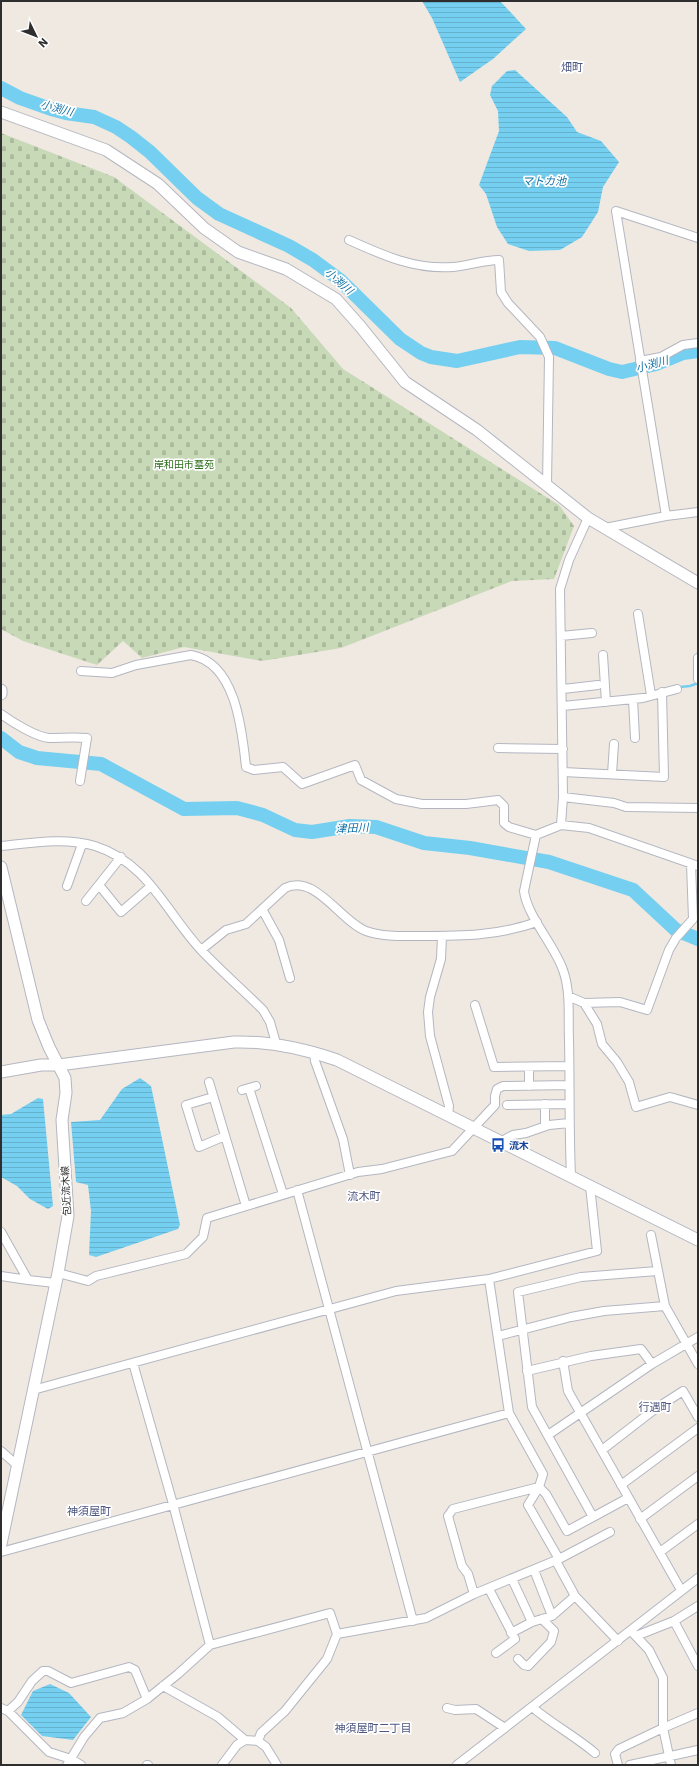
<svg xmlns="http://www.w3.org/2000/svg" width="699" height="1766" viewBox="0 0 699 1766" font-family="'IBM Plex Sans','Noto Sans JP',sans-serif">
<defs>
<pattern id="cemetery-stones" width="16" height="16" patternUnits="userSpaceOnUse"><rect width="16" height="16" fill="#c8d9b8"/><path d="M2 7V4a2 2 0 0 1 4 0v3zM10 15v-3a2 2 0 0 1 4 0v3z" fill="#acbb9e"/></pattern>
<pattern id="water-rules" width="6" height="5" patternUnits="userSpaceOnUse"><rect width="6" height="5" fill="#75cff0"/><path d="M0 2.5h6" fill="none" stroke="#66b2ce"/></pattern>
</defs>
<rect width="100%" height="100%" fill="#efe9e1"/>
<path fill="url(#cemetery-stones)" d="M1,133L114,177L291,308L343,369L559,505L574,526L554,579L512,581L341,648L262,661L184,647L142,658L123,641L97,665L23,641L1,629Z"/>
<path fill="url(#water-rules)" d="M422,1H500L526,29L493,59L460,82L432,18Z
M515,70L567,117L577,132L601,141L619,162L603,187L598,212L582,237L560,250L529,251L508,244L497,227L486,194L479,185L499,131L498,111L490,95L492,86L507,71Z
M140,1078L151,1086L180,1225L178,1229L96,1257L89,1255L91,1211L88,1185L76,1182L71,1122L100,1120L122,1089Z
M38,1098L43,1099L53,1206L48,1209L30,1199L17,1186L1,1177V1115L11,1114Z
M50,1684L69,1693L91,1717L73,1740L42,1736L21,1715L33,1691Z"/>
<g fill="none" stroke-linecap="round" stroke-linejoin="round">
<path stroke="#75cff0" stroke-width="2.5" d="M680,687L690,686L698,683"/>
<path stroke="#75cff0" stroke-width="14" d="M1,88L20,98L51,109L66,113L94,117L116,127L131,137L150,152L197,198L219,214L289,246L313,260L340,280L400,339L421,353L431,357L457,361L520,347L555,348L609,369L622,372L656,364L683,353L698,351
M1,738L19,752L37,758L101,764L184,809L237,808L263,815L295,830L312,832L350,826L376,827L424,843L470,848L549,862L633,890L676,930L698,939"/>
<defs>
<path id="street" d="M349,240C382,255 415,270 453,267C468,266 483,260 499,260L501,292L508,303L540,337L549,357L547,485
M640,361L661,357L683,345L698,343
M666,516L698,512
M605,528L666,516L616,211L698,238
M638,614L651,695
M561,636L592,633
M603,655L606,702
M81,671L112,673L136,665L191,655C236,663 242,730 246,767L254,770L283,767L302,784L355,765L361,780L396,799L422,804H466L498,800L504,806V823L509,827L536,835L561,825L589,828L698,866
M698,679V658
M563,689L598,685
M633,699L635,738
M563,706L643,698L677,689
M1,714C12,722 36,737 49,738C62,738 74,737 87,738L80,781
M498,748L563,749
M563,772L664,777L662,692
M612,774L614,744
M563,797L614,803L626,807L698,808
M561,825L563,797L560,589L569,560L588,518
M536,835L524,891C527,916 555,946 563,970C571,992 568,1017 569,1040C570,1085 569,1131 571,1176
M1,846C31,843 65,837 95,846C149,863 166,913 202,951C221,971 243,990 263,1010L270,1022L276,1043
M99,885L121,912L151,886
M67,886L81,847L84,844
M86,901L121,857
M262,909L279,940L290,978
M442,936L441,959L430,997L428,1012L430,1036L449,1106L448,1116
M201,950L226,930L246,924L285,888C315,873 340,921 366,931C383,937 402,936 420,936C462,936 497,936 537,922
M568,996L584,1003L620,1002L647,1010L669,950L676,938L693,919L691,864
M584,1003L597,1024L602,1044L617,1062L629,1082L636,1107L670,1097L698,1105
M475,1005L494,1067L569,1066
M314,1052L315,1061L343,1139L350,1175
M529,1067V1086
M209,1082L246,1206
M249,1088L283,1194
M242,1090L256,1086
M213,1097L186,1105L199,1147L225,1136
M507,1105L569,1104
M545,1126V1104
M500,1142L513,1135L526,1133L549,1125L569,1123
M297,1190L413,1621
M1,1232L28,1280L1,1276
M651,1235L665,1306L698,1364
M58,1273L88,1281L96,1276L186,1254L203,1237L207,1218L358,1172L382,1169L452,1151L495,1105V1096L497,1089L503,1086L569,1085
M489,1279L509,1413L543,1474L539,1487L528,1505L559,1559
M28,1280L55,1283
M498,1336L571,1317L604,1311L665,1306
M563,1361L568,1391L681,1590
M133,1363L173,1504L210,1645
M527,1371L591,1356L641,1349L652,1364
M33,1390L396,1291L489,1279L597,1251L590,1186
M548,1435L652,1364L698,1337
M602,1450L655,1409L683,1391L698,1417
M1,1451L17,1465
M621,1485L698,1428
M628,1498L593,1517L532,1407L518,1292L581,1277L657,1271
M640,1519L698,1476
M1,1552L509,1413
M660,1552L698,1524
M556,1561L575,1596L618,1641
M534,1570L552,1616
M512,1579L532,1622
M489,1589L515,1639L496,1653
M474,1594L468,1574L462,1566L448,1516L453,1509L539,1487L546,1494L567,1531L593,1517
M674,1621L698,1666
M631,1631L649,1650L663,1678V1728L671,1765
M511,1633L532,1622L552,1616L575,1596
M636,1636L674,1621L698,1606
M518,1659L524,1665L528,1666L551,1642L554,1631L542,1619
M163,1686L218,1717L245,1740L258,1741L266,1747L277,1765
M532,1707C552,1724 575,1736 595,1753
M1,1708L8,1711L49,1752L71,1759L81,1765
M447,1708L455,1710L476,1709L505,1728
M8,1711L18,1702L32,1681L43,1671H48L71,1683L129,1667L135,1670L147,1699
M258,1741L261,1733L285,1711L327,1659L337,1634
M67,1765L84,1737L100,1718L123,1713L147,1699L178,1674L210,1645L330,1613L337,1634L426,1618L474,1594L559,1559L610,1532
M147,1765H148
M222,1765L237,1745L245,1740
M457,1765L698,1578
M618,1765L615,1754L619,1749L663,1728L698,1713
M630,1765L698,1750"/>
<path id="secondary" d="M1,112L106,150L158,184L204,228L238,252L286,269L336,299L360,326L405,382L477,430L588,518L698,583
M1,690V694
M1,867L38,1020L49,1047L65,1078L66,1093L62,1120L68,1216L58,1273L1,1544
M1,1072L41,1065H59L234,1042C270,1041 302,1048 337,1060L698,1240"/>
</defs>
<use href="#street" stroke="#b4b7c1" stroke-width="10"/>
<use href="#secondary" stroke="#b4b7c1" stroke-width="13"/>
<use href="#street" stroke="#fff" stroke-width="8"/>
<use href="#secondary" stroke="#fff" stroke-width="11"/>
</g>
<defs>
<symbol id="bus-bare" viewBox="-9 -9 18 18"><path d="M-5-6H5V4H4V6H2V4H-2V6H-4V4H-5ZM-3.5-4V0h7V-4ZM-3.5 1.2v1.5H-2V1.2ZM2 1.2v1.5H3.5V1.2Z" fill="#1a4fb4" stroke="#fff" stroke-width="2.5" paint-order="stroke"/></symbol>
</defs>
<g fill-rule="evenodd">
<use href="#bus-bare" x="488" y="1135" width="20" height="20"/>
</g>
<g text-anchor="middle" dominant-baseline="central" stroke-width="3.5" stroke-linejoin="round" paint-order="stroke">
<g font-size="10" fill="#2c6e1b" stroke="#fff">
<text x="184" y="464">岸和田市墓苑</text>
</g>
<g font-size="10" font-weight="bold" fill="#164399" stroke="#fff" text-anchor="start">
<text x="509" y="1145">流木</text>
</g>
<g font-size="10" fill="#2e2e2e" stroke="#fff">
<text transform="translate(66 1191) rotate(-93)">包近流木線</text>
</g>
<g font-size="11" fill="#4d5680" stroke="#fff">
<text x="572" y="67">畑町</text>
<text x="364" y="1196">流木町</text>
<text x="655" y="1407">行遇町</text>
<text x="89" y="1511">神須屋町</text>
<text x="373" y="1728">神須屋町二丁目</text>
</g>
<g font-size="11" font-style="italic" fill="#0d6fa3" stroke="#fff">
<text transform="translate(57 108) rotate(15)">小渕川</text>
<text x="544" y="181">マトカ池</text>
<text transform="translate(339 281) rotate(41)">小渕川</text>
<text transform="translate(652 364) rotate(-15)">小渕川</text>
<text transform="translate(352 828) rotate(-3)">津田川</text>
</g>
</g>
<rect width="699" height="1766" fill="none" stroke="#2e2e2e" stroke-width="4"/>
<g transform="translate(36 36) rotate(133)" stroke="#ffffff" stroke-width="3" paint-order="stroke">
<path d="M0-3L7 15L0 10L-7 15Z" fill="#2e2e2e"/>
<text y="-6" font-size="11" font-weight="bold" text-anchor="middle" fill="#2e2e2e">N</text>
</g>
</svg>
